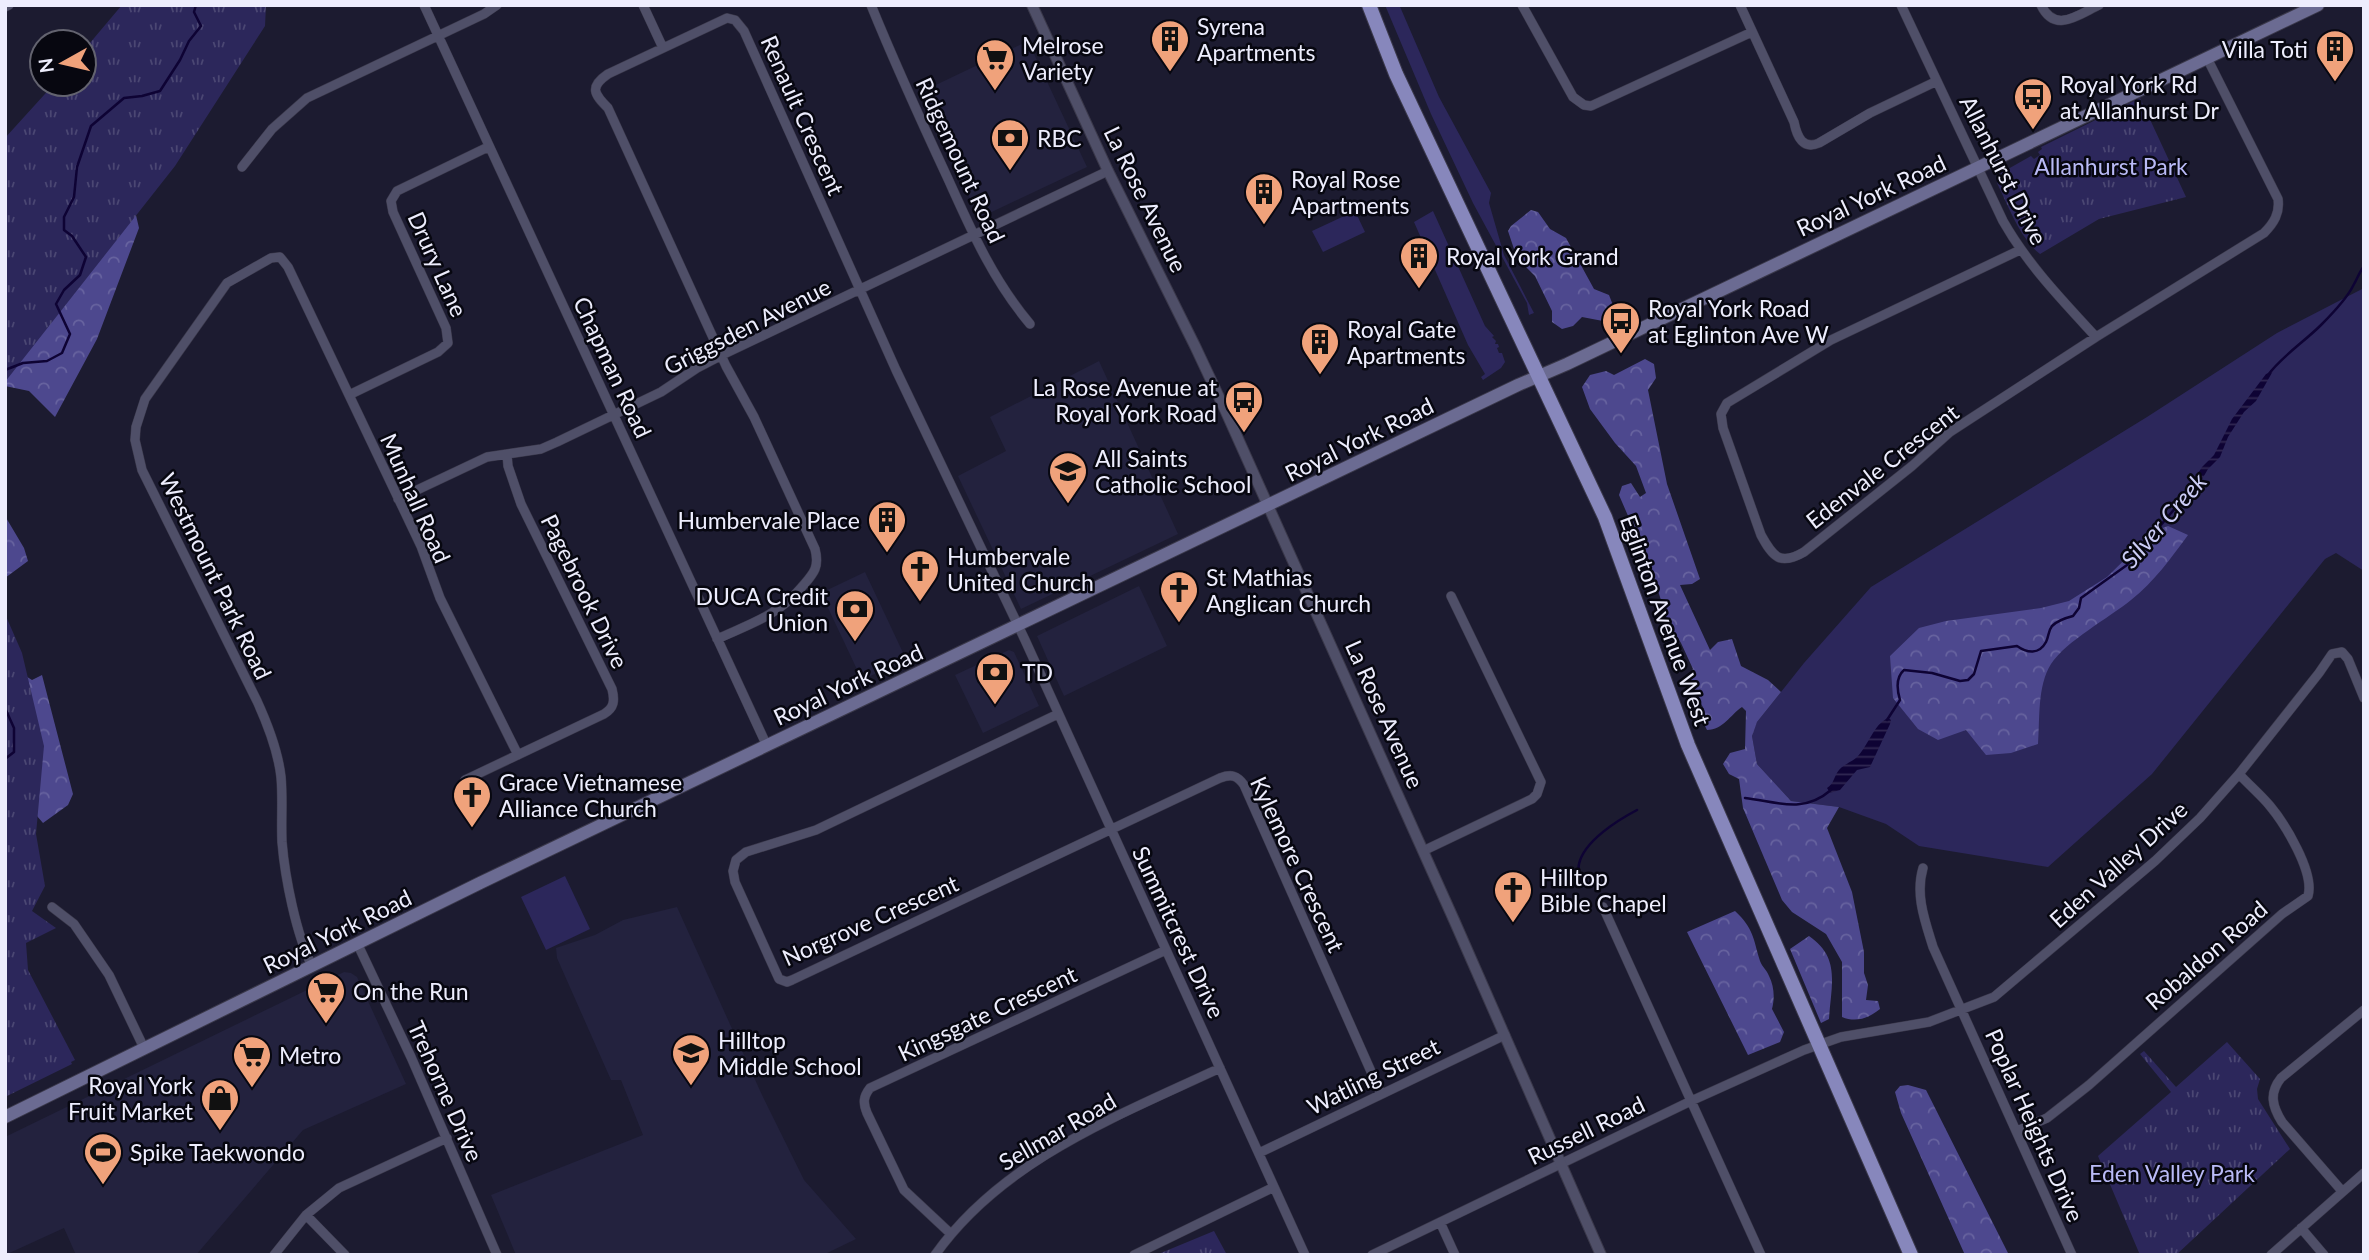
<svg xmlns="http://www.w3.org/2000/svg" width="2369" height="1260" viewBox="0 0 2369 1260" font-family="Lato,sans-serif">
<defs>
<pattern id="forest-crowns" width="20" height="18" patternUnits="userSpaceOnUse" patternTransform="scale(1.75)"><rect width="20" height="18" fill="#4d488e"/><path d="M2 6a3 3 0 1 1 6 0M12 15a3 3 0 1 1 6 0" fill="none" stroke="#67639f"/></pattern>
<pattern id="park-tufts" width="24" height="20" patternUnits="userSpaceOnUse" patternTransform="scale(1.75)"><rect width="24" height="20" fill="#2c275b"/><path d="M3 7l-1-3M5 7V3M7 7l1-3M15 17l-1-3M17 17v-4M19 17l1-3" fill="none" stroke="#4b4773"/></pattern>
<pattern id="water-rules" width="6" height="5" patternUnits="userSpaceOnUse" patternTransform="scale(1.75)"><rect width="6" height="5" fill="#0e0334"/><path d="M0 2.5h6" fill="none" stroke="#312852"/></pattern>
</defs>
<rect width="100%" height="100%" fill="#1c1b30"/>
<path fill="#23223e" d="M1028,41L1087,167L979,218L921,92Z
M1099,361L1178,534L1021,609L958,476L1006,451L990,417Z
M865,572L906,659L862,680L821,593Z
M1139,586L1167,646L1064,696L1037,636Z
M1009,650L1014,652L1039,706L983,733L955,675Z
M677,907L762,1095L804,1180L856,1239L823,1255H516L491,1195L643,1135L621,1080H611L557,958L556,948L595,935L623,920Z
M344,972L351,973L357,977L406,1084L303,1130L196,1255H76L64,1228L5,1255V1137Z"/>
<path fill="#2c275b" d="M1385,5H1399L1401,9L1439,97L1491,193L1489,203L1504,255L1534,313L1529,315L1527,303L1473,203L1431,114Z
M1355,211L1365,232L1323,252L1312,231Z
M1433,211L1485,326L1494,336L1492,337L1496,341L1495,344H1498L1499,347L1497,348L1499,353H1502L1505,362L1501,368L1483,380L1481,377L1485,374L1468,345L1414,222Z
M2364,288V571L2336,553L2325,559L2152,774L2048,867L1919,846L1886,824L1839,807L1791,801L1757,764L1752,736L1754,728L1757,722L1804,663L1871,587L2147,417L2277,333Z
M565,876L590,929L546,950L521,897Z"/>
<path fill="url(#forest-crowns)" d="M84,84L135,211L139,228L97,339L55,417L29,391L5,386V142Z
M1531,210L1538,212L1550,229L1566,238L1594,289L1609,295L1616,313L1603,321L1582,317L1573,326L1562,329L1552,322V311L1535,276L1517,258L1508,231L1511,226Z
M1645,359L1654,364L1656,378L1648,390L1667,484L1700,579L1692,584L1680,585L1710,650L1718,642L1732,639L1741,666L1768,680L1781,692L1757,722L1752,736L1757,764L1791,801L1839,807L1827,828L1852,892L1864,952V973L1868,985L1866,1000L1878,1001L1880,1009C1869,1018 1856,1023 1842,1017V962L1826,934L1792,912L1782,900L1743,808L1739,779L1729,774L1723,764L1730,753L1745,749L1746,711L1742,707C1730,715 1723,730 1707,730L1701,718L1704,709L1687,679L1693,669L1681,643L1668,622L1651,569L1619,495L1622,486L1631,483L1640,497L1646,493L1636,466L1615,443L1590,409L1582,387L1590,375L1606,371L1614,375Z
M5,516L24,548L28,561L5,578Z
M2168,526L2188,535C2171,558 2154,582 2131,600C2109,618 2066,641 2051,664C2037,686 2040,720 2038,744L2011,753L1986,755L1966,730L1938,740L1918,729L1893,698L1890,656L1919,628L1946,621L2041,608L2069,601L2107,577L2154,531Z
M5,663L32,680L42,675L73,794L68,805L43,823L5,779Z
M1735,911C1754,929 1753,938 1760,961C1762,967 1767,970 1769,976C1774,986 1775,998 1772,1009L1784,1032L1780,1042L1748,1055L1687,932Z
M1809,936C1841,958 1831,985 1829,1019L1821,1023L1790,949Z
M1908,1085L1926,1090L2009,1255H1965L1901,1113L1895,1092L1900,1086Z"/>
<path fill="url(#park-tufts)" d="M122,5H266L265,26L175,166L5,382V138L54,84H84V50Z
M2140,98L2186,197L2099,219L2040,254C2019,237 2009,207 1997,183L2001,173L2031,156L2034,159L2040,155L2038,152L2042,149L2041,147Z
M5,614L22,653L44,746L36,834L45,886L32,911L56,928L26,943L28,970L75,1060L71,1062L72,1064L5,1097Z
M2227,1042L2260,1079L2257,1089L2258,1099L2290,1149L2176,1255H2140L2098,1156L2171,1092L2140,1054L2144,1051L2176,1087Z
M1214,1231L1227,1255H1156Z"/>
<path fill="url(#water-rules)" d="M2273,371L2256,401L2244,412L2228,437L2220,457L2208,469L2190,500L2185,494L2202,467L2214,455L2232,419L2266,374Z
M1888,718L1891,720L1890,724L1870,767L1857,770L1840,790L1830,793L1827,788C1834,784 1834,776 1839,770C1844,764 1852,762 1857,757C1869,745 1873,725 1888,718Z"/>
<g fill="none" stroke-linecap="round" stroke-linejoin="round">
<path stroke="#0e0334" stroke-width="2.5" d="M5,370L23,363L47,361L62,353L70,334L56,304L64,290L80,275L86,257L72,236L64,230V217L74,197L77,167L91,126L124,98L142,96L160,91L180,60L189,41L201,26L194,12L196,5
M2268,375C2282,356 2304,342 2321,325C2331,315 2347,298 2353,286C2357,279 2359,273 2364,266
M5,708L14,728V752L5,759
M1887,720L1900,700C1897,690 1896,677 1904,670L1932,673L1960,681L1968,680L1974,674L1981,651L2017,646C2027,653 2039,655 2046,642C2049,636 2048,631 2052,626C2058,620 2065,618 2073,616L2079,608L2081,598L2127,565L2188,493
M1745,798C1778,802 1803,814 1831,790
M1580,881C1579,876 1578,868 1579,864C1584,841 1618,820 1637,810"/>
<defs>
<path id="minor" d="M424,5L767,746
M643,5L663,48
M871,5C895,64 922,123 949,181C972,232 993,280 1030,324
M1522,5L1573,97L1584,105L1591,106L1752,32
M1740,5L1794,122C1797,137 1803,150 1819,143L1870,113L1937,81
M1901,5L2003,221C2028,265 2062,300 2096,337
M2041,5C2055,34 2078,15 2099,5
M5,7L9,5
M242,167L272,129L307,98L484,14L497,5
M2020,250L1831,340L1727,403L1721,414L1723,428L1761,535C1773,557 1780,566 1804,552L1912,466L1950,432L2096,337L2264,233C2274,223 2280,213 2278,199L2207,58
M349,395L438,352L448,343L446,328L393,212L391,201L397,191L488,147
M398,499L487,457L541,449L557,442L661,392L697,368L722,355L1108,171
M717,639C750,624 777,616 801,588C813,574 820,568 815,549L754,417L726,366L608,108C594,94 589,87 608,74L727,18L735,20L744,31L896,370L1025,640L1305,1255
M1058,714L816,830L746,852L736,860L733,871L735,882L779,979L787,982L792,980L1220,778C1231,774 1237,775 1244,785L1381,1094
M465,780L604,714C614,708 615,701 612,689L521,504L508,466L507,454
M1423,851L1532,799L1537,794L1541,782L1451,596
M1923,868C1915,895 1925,921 1933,947L2072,1255
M52,907L74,924L109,975L144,1048
M1603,907L1761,1255
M358,945L411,1057L497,1255
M312,966C296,934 285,878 282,842C281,820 283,799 281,777C278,750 268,725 257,701L142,470L135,440L136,427L145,399L227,283L271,258L280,257L288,267L421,546L440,598L518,755
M2017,1131L2047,1118L2089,1085L2282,914L2308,896C2315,873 2285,824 2270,806C2261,795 2249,785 2239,774
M1259,1153L1505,1035
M2342,1191L2282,1122C2272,1106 2269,1093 2281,1078L2364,1010
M306,1215L345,1255
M1440,1222L1455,1255
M2301,1228L2324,1255
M951,1234L904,1190L867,1113C863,1103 863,1097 870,1088L1166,950
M274,1255L306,1215L339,1188L447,1138
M935,1255C1003,1159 1118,1116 1220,1068
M1134,1255L1274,1187
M1372,1255L1691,1101L1804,1050L1841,1037L1929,1022L1994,997L2155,861L2200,818L2239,774L2319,673L2332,654L2342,652L2348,659L2364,698
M2271,1255L2364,1173"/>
<path id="tertiary" d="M1032,5L1108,171L1195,346L1226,412L1454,920L1601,1255"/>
<path id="secondary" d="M5,1117L480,883L1518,385L1567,364L2318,5"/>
<path id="primary" d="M1369,5L1396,74L1605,517L1688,745L1911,1255"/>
</defs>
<use href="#minor" stroke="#3a384a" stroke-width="10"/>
<use href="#tertiary" stroke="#3a384a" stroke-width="12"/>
<use href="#secondary" stroke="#3a384a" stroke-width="14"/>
<use href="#primary" stroke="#3a384a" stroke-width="16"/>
<use href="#minor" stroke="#4f4f68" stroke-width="9"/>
<use href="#tertiary" stroke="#4f4f68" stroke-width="10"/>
<use href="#secondary" stroke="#6b6b92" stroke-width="12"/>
<use href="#primary" stroke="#8787bc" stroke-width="14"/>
</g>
<defs>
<symbol id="building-pin" viewBox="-11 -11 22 30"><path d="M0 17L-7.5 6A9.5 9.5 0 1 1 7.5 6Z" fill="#f0a27b" stroke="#070710"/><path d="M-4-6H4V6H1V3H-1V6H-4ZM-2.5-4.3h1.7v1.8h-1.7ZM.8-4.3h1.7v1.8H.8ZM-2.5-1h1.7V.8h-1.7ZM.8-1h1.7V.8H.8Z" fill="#111"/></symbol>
<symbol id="supermarket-pin" viewBox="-11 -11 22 30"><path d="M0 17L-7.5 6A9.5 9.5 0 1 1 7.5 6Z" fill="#f0a27b" stroke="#070710"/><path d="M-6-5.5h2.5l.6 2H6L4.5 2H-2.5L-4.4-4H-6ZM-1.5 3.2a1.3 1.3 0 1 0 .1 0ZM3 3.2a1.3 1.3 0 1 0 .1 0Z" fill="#111"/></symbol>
<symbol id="bus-pin" viewBox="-11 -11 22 30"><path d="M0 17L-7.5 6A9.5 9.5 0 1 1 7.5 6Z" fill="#f0a27b" stroke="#070710"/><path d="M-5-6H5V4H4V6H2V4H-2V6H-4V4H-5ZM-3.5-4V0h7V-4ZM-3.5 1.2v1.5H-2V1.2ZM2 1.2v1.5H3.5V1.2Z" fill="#111"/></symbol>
<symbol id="bank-pin" viewBox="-11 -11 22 30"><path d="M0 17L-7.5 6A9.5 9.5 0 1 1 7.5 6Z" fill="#f0a27b" stroke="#070710"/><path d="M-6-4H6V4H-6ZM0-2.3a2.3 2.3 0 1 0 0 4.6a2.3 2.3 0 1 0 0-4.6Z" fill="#111"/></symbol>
<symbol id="school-pin" viewBox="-11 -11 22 30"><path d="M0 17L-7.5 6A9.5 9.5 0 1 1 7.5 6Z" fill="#f0a27b" stroke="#070710"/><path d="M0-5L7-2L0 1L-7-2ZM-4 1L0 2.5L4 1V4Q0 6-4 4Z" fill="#111"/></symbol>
<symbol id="church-pin" viewBox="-11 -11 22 30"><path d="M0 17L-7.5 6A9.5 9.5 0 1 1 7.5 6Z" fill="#f0a27b" stroke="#070710"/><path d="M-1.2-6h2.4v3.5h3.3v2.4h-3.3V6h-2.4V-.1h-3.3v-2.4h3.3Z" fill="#111"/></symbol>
<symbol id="shop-pin" viewBox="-11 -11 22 30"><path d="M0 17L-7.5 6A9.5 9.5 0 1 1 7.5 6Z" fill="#f0a27b" stroke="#070710"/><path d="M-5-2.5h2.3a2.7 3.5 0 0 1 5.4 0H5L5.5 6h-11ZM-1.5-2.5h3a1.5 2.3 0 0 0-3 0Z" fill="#111"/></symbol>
<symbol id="stadium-pin" viewBox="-11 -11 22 30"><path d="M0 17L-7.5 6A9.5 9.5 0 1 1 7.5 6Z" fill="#f0a27b" stroke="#070710"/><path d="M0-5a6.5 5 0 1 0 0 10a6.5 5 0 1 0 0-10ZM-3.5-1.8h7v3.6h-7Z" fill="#111"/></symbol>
</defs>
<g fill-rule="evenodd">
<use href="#building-pin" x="1148" y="17" width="44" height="60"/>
<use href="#building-pin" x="2313" y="27" width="44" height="60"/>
<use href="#supermarket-pin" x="973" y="36" width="44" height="60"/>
<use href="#bus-pin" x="2011" y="75" width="44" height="60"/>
<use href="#bank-pin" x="988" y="116" width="44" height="60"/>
<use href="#building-pin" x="1242" y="170" width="44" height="60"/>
<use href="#building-pin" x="1397" y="234" width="44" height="60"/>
<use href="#bus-pin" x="1599" y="299" width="44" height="60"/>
<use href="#building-pin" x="1298" y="320" width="44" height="60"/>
<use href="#bus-pin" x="1222" y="378" width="44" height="60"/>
<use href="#school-pin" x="1046" y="449" width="44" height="60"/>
<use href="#building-pin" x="865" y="498" width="44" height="60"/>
<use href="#church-pin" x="898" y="547" width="44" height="60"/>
<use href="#church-pin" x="1157" y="568" width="44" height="60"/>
<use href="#bank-pin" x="833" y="587" width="44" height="60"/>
<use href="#bank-pin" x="973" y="650" width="44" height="60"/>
<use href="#church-pin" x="450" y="773" width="44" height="60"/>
<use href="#church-pin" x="1491" y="868" width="44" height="60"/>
<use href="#supermarket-pin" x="304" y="969" width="44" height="60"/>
<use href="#school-pin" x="669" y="1031" width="44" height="60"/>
<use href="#supermarket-pin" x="230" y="1033" width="44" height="60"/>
<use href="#shop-pin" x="198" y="1076" width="44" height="60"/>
<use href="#stadium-pin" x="81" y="1130" width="44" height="60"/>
</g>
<g text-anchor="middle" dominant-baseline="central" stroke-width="5" stroke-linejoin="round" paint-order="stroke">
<g font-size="23" fill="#ededfd" stroke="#070710" text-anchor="start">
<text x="1197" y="26">Syrena<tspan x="1197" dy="26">Apartments</tspan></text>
<text x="1022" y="45">Melrose<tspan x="1022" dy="26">Variety</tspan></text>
<text x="2308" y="49" text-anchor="end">Villa Toti</text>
<text x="2060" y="84">Royal York Rd<tspan x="2060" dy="26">at Allanhurst Dr</tspan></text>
<text x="1037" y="138">RBC</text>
<text x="1291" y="179">Royal Rose<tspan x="1291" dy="26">Apartments</tspan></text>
<text x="1446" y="256">Royal York Grand</text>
<text x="1648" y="308">Royal York Road<tspan x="1648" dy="26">at Eglinton Ave W</tspan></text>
<text x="1347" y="329">Royal Gate<tspan x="1347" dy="26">Apartments</tspan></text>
<text x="1217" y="387" text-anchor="end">La Rose Avenue at<tspan x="1217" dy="26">Royal York Road</tspan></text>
<text x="1095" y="458">All Saints<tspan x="1095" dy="26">Catholic School</tspan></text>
<text x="860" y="520" text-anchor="end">Humbervale Place</text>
<text x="947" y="556">Humbervale<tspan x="947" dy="26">United Church</tspan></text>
<text x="1206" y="577">St Mathias<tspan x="1206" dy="26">Anglican Church</tspan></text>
<text x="828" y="596" text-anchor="end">DUCA Credit<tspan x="828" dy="26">Union</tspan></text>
<text x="1022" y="672">TD</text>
<text x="499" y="782">Grace Vietnamese<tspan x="499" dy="26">Alliance Church</tspan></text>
<text x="1540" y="877">Hilltop<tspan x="1540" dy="26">Bible Chapel</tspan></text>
<text x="353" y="991">On the Run</text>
<text x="718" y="1040">Hilltop<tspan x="718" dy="26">Middle School</tspan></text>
<text x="279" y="1055">Metro</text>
<text x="193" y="1085" text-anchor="end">Royal York<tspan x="193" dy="26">Fruit Market</tspan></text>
<text x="130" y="1152">Spike Taekwondo</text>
</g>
<g font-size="23" fill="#ededfd" stroke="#070710">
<text transform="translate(803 115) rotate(66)">Renault Crescent</text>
<text transform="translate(961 160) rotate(65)">Ridgemount Road</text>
<text transform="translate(2004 170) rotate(63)">Allanhurst Drive</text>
<text transform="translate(1871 195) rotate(-25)">Royal York Road</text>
<text transform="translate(1146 199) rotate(64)">La Rose Avenue</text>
<text transform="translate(438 264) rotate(66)">Drury Lane</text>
<text transform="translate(747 326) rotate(-27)">Griggsden Avenue</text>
<text transform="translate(613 367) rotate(65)">Chapman Road</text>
<text transform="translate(1359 439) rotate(-26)">Royal York Road</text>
<text transform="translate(1882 466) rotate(-38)">Edenvale Crescent</text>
<text transform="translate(416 498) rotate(66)">Munhall Road</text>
<text transform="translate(216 576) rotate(64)">Westmount Park Road</text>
<text transform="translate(585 591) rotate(64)">Pagebrook Drive</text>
<text transform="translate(1666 620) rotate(70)">Eglinton Avenue West</text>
<text transform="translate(848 684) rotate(-25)">Royal York Road</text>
<text transform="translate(1385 714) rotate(66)">La Rose Avenue</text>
<text transform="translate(1298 864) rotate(65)">Kylemore Crescent</text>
<text transform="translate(2118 864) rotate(-42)">Eden Valley Drive</text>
<text transform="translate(870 920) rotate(-24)">Norgrove Crescent</text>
<text transform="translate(337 931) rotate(-26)">Royal York Road</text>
<text transform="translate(1179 932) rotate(65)">Summitcrest Drive</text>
<text transform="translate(2206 955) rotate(-41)">Robaldon Road</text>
<text transform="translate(987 1013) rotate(-25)">Kingsgate Crescent</text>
<text transform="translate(1373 1076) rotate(-26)">Watling Street</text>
<text transform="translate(446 1091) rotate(66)">Trehorne Drive</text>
<text transform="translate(2035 1125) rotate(66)">Poplar Heights Drive</text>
<text transform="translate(1586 1130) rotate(-26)">Russell Road</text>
<text transform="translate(1057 1131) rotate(-30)">Sellmar Road</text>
</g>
<g font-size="23" fill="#b9baf6" stroke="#070710">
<text x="2111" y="166">Allanhurst Park</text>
<text x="2172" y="1173">Eden Valley Park</text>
</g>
<g font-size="24" font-style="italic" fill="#cccdf6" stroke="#070710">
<text transform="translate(2163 520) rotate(-49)">Silver Creek</text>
</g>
</g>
<rect width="2369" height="1260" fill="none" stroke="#ededfd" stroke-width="14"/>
<g transform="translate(63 63) rotate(262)"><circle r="33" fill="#070710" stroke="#63636f" stroke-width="2"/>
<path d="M0-5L12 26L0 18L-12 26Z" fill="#f0a27b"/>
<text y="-10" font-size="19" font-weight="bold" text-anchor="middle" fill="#ededfd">N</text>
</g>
</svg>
